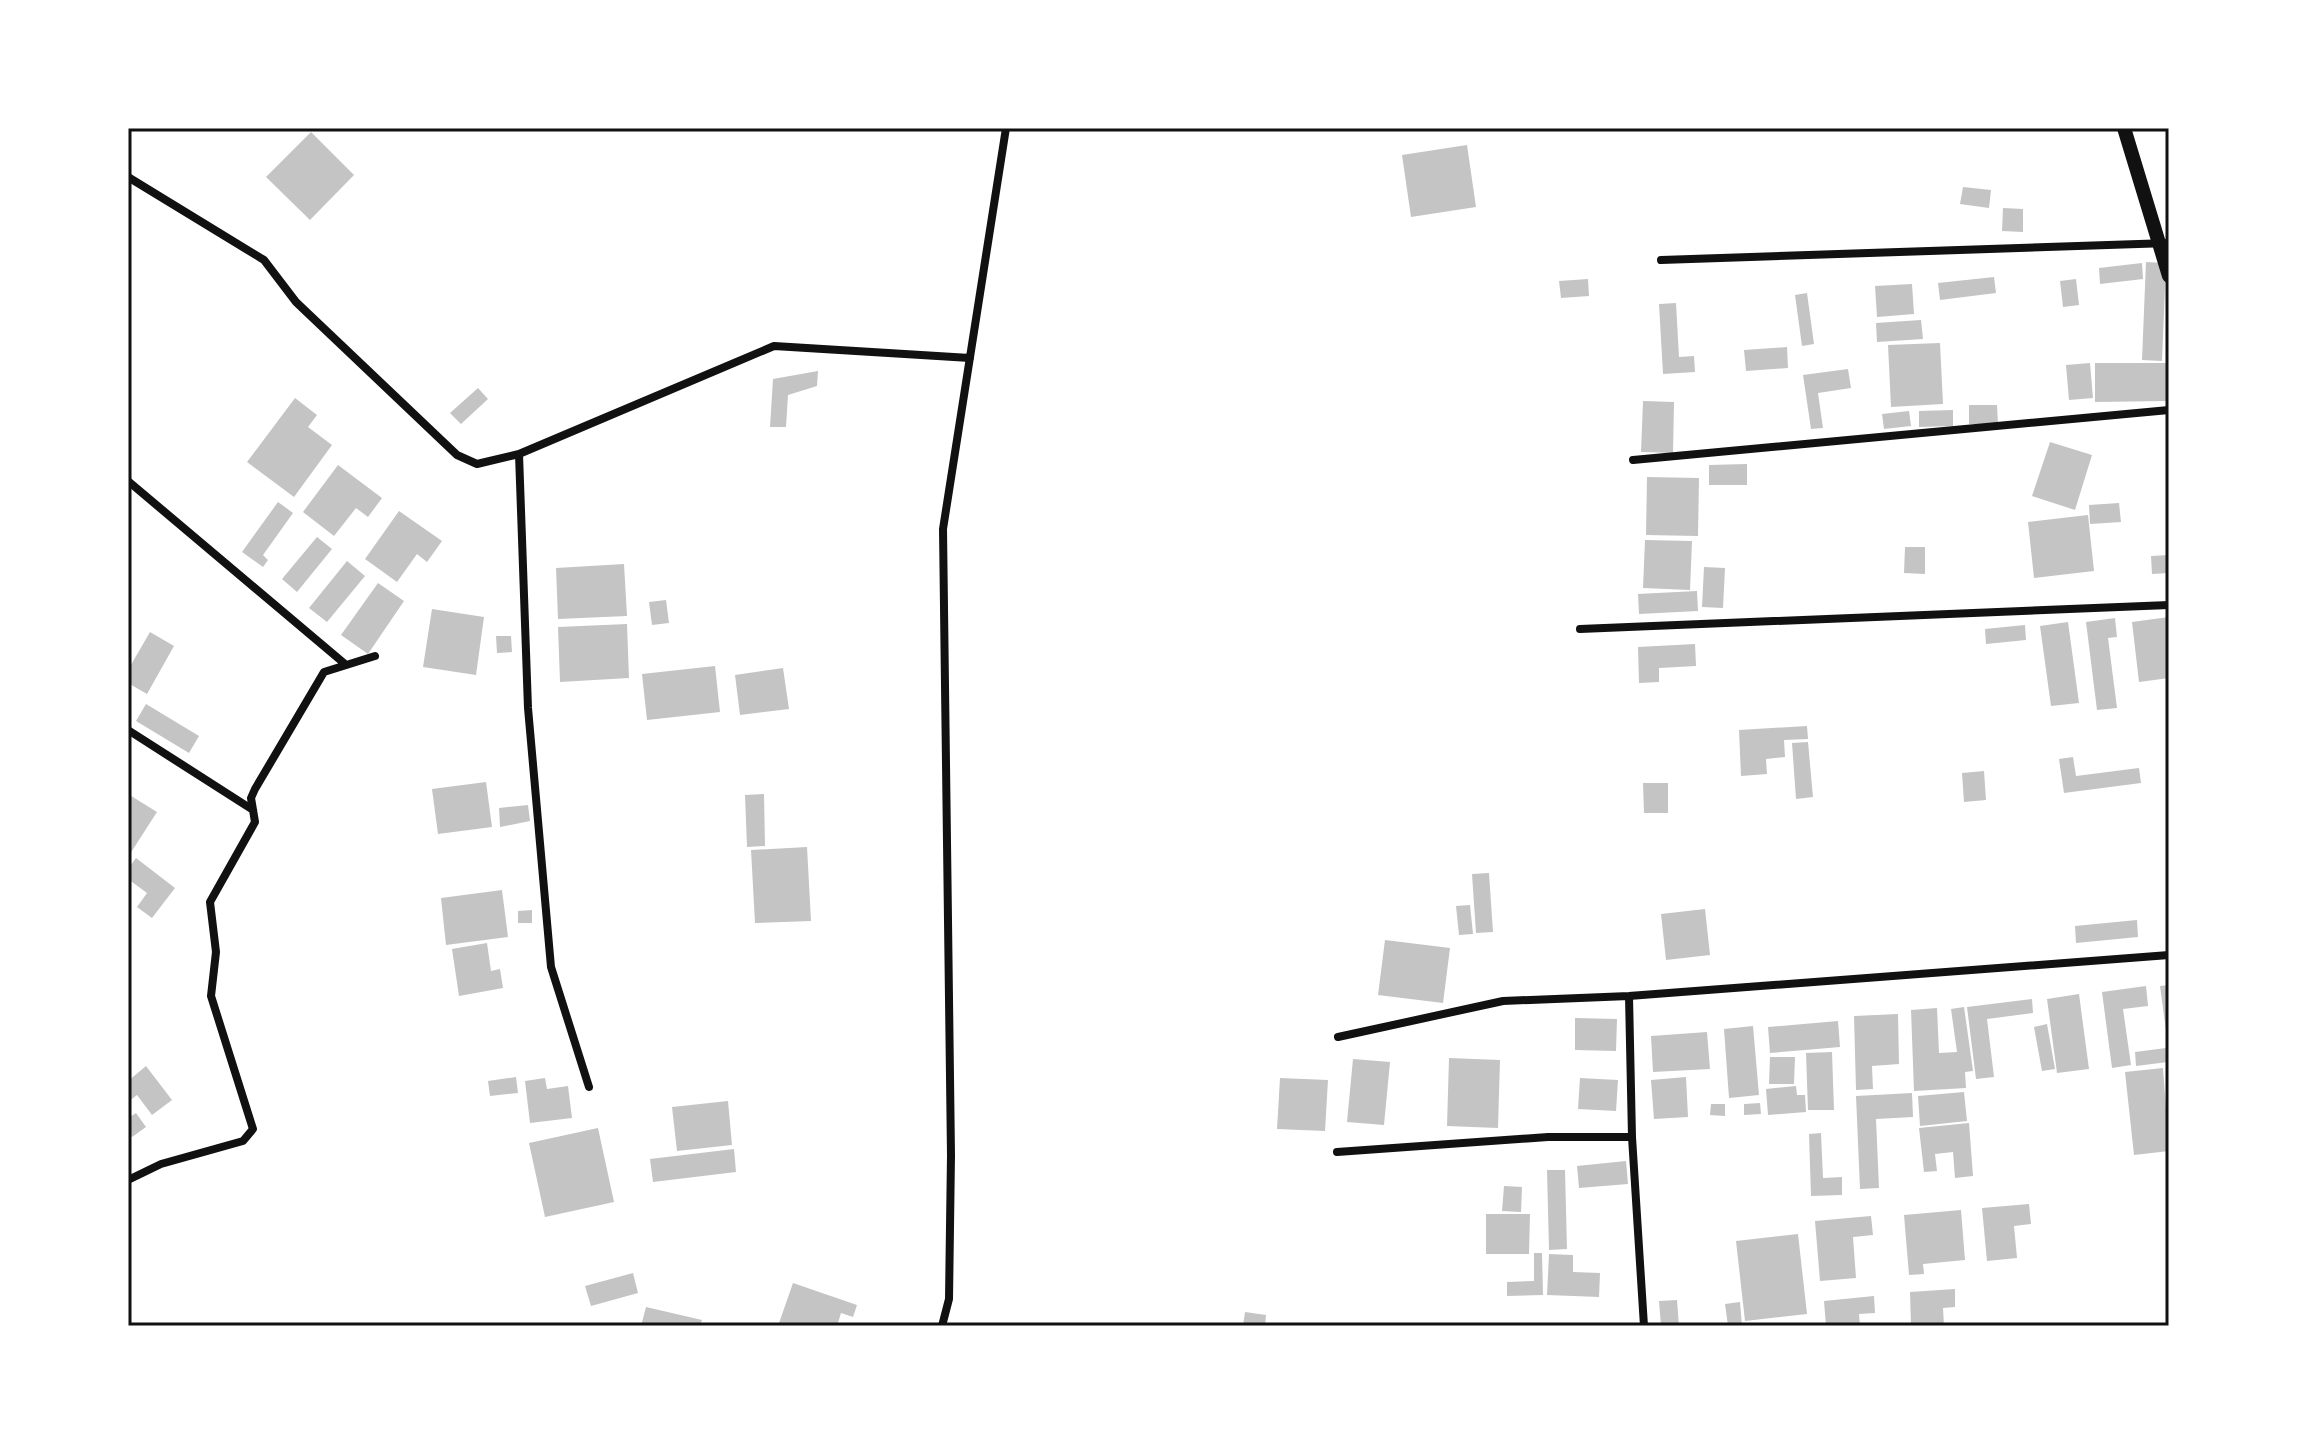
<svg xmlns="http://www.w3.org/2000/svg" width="2297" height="1454" viewBox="0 0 2297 1454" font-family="'Fira Sans',sans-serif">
<rect width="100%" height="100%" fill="#fff"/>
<path fill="#c4c4c4" d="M311,132L354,175L310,220L266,177Z
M1467,145L1476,207L1411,217L1402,155Z
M1963,187L1991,190L1989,208L1960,204Z
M2003,208L2023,209V232L2002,231Z
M2146,262L2166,263L2162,361L2142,360Z
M2142,263L2143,279L2100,284L2099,268Z
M1994,277L1996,293L1940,300L1938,283Z
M1588,279L1589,296L1561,298L1559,281Z
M2076,279L2079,305L2063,307L2060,281Z
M1912,284L1914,314L1877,317L1875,286Z
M1807,293L1814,344L1802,346L1795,295Z
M1676,303L1679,357L1694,356L1695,372L1663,374L1659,304Z
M1921,320L1923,339L1877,342L1876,323Z
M1940,343L1943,404L1891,407L1888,345Z
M1787,347L1788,368L1746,371L1744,350Z
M2090,363L2093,398L2069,400L2066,365Z
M2095,363H2167V401L2095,402Z
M1848,369L1851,388L1818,393L1823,428L1811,429L1803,375Z
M818,371L817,386L788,395L786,427H770L773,379Z
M478,388L488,399L461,424L450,413Z
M295,398L317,415L308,427L332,445L294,497L247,462Z
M1643,401L1674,402L1673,453L1641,452Z
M1969,405H1997L1998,424H1969Z
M1953,410V426L1919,427V411Z
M1909,411L1911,426L1884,429L1882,414Z
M2050,442L2092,455L2075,510L2032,496Z
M1747,464V485H1709V465Z
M338,465L382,498L368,517L356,508L334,536L303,512Z
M1647,477L1699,478L1698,536L1646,535Z
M278,502L293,513L263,555L268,560L263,567L242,552Z
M2119,503L2121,522L2090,524L2089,505Z
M399,511L442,541L427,562L417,554L397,582L365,559Z
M2088,515L2094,571L2034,578L2028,522Z
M317,537L332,549L297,592L282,579Z
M1645,540L1692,541L1690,590L1643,588Z
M1905,547H1925V574L1904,573Z
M2169,555V573L2152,574L2151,556Z
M347,561L365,576L327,622L309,608Z
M624,564L627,616L558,619L556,568Z
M1704,567L1725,568L1723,608L1702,607Z
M378,583L404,601L368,654L341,635Z
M1697,591L1698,611L1639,614L1638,594Z
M666,600L669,623L652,625L649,602Z
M432,609L484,617L476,675L423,667Z
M2169,617V678L2139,682L2132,622Z
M2115,618L2117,637L2108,638L2117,708L2097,710L2086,622Z
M2068,622L2079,703L2051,706L2040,626Z
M627,624L629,678L560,682L558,627Z
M2025,625L2026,640L1986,644L1985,629Z
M150,632L174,646L147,694L128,683V670Z
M496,636H511L512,652L497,653Z
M1695,644L1696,666L1659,668V682L1639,683L1638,647Z
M715,666L720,712L647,720L642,674Z
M783,668L789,709L740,715L735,675Z
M146,704L199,736L189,753L136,721Z
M1807,726L1808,739L1784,740L1785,757L1766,759L1767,774L1741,776L1739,730Z
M1808,742L1813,797L1796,799L1792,743Z
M2073,757L2076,776L2139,768L2141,783L2064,793L2059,759Z
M1984,771L1986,800L1964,802L1962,773Z
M486,782L492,827L438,834L432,789Z
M1643,783H1668V813H1644Z
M128,794L157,812L128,857Z
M764,794L765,846L747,847L745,795Z
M528,805L530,821L500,827L499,808Z
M807,847L811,921L755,923L751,850Z
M136,858L175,888L152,918L137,907L147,893L128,879V869Z
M1489,873L1493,932L1476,933L1472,874Z
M502,890L508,937L446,945L441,898Z
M1470,905L1473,934L1459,935L1456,906Z
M1705,909L1710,955L1666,960L1661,914Z
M532,910V923H518V911Z
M2137,920L2138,937L2076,943L2075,926Z
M1385,940L1450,948L1443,1003L1378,995Z
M487,943L491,971L500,969L503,988L459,996L452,949Z
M2169,985V1038H2167L2160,986Z
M2146,986L2148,1006L2123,1009L2131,1065L2112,1068L2102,992Z
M2079,994L2089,1069L2057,1073L2047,999Z
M2032,999L2033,1013L1987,1019L1994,1077L1976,1079L1967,1007Z
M1964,1007L1973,1071L1965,1072L1966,1088L1914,1091L1911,1010L1937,1008L1939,1053L1957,1052L1951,1009Z
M1898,1014L1899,1064L1872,1066L1873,1089L1856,1090L1854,1016Z
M1575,1018L1617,1019L1616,1051L1575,1050Z
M1838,1021L1840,1047L1770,1053L1768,1027Z
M2047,1024L2055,1069L2042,1071L2034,1027Z
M1753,1026L1759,1095L1729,1098L1724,1029Z
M1707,1032L1710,1069L1653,1072L1651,1036Z
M2166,1048L2168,1062L2136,1066L2135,1052Z
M1832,1052L1834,1110H1808L1806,1053Z
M1770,1057H1795L1794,1084H1769Z
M1449,1058L1500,1060L1498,1128L1447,1126Z
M1353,1059L1390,1062L1384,1125L1347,1122Z
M146,1066L172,1100L152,1115L137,1095L128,1102V1081Z
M2163,1068L2169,1151L2134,1155L2125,1072Z
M516,1077L518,1093L490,1096L488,1081Z
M1686,1077L1688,1117L1654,1119L1651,1080Z
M545,1078L547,1089L568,1086L572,1118L530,1123L525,1081Z
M1280,1078L1328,1080L1325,1131L1277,1129Z
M1580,1078L1618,1080L1616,1111L1578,1109Z
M1796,1086L1797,1095H1805L1806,1112L1768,1115L1766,1089Z
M1964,1092L1967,1121L1920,1126L1918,1096Z
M1912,1093L1913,1117L1876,1119L1879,1188L1860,1189L1856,1096Z
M728,1101L732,1145L677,1151L672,1107Z
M1760,1103L1761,1114L1744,1115V1104Z
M1711,1104H1725V1116L1710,1115Z
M136,1113L146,1127L132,1137L128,1131V1118Z
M1969,1123L1973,1176L1955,1178L1953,1152L1935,1154L1937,1171L1924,1172L1919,1128Z
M598,1128L614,1202L545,1217L529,1143Z
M1821,1133L1823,1178L1842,1177V1195L1811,1196L1809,1134Z
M734,1149L736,1172L653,1182L650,1159Z
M1626,1161L1628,1184L1579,1188L1577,1166Z
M1547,1170H1565L1567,1249L1549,1250Z
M1504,1186L1522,1187L1521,1212L1502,1211Z
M2029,1204L2031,1224L2014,1226L2017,1258L1987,1261L1982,1208Z
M1961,1210L1965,1260L1923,1264L1924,1274L1909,1275L1904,1215Z
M1486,1214H1530L1529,1254H1486Z
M1871,1216L1873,1235L1853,1237L1856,1278L1820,1281L1815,1221Z
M1798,1234L1807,1314L1745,1321L1736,1241Z
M1534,1253H1542L1543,1295L1507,1296V1282L1534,1281Z
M1549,1254L1573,1255V1272L1600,1273L1599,1297L1547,1295Z
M633,1273L638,1293L591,1306L585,1286Z
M793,1283L857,1305L853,1317L841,1313L837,1326H778Z
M1955,1289V1307L1943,1308L1944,1326H1911L1910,1292Z
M1874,1296L1875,1313L1859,1314L1860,1326H1826L1824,1301Z
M1677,1300L1679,1326H1661L1659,1301Z
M1740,1302L1742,1326H1728L1725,1304Z
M646,1307L702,1320L700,1326H641Z
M1245,1312L1266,1315L1265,1326H1243Z"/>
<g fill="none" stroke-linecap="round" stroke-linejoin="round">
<path stroke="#111" stroke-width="8" d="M128,177L264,260L296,302L457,455L477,464L519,454L774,346L970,358
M1661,260L2169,243
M519,454L528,708L551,967L589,1087
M1633,460L2169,410
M128,481L345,664
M1580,629L2169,605
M128,730L253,810
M1629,996L1632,1137L1644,1326
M1338,1037L1503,1001L1629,996L2169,955
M1337,1152L1548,1137H1632
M128,1180L161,1164L243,1141L253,1129L211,996L216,952L210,902L255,822L251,798L255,789L324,672L375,656
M942,1326L949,1299L951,1155L943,529L1006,128"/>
<path stroke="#111" stroke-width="14" d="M2124,128L2169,276"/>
</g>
<rect width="2297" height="1454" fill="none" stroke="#ffffff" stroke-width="260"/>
<rect x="130" y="130" width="2037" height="1194" fill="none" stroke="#111" stroke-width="3"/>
</svg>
